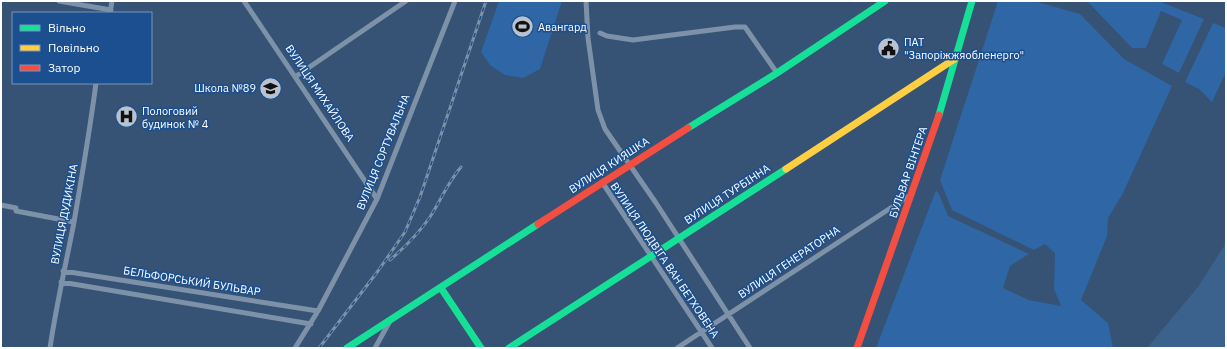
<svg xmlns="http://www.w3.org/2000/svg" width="1227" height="349" viewBox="0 0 1227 349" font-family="'IBM Plex Sans',sans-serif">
<rect width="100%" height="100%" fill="#365274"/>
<path fill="#2f66a5" d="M499,1H562L540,69L523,78L505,75L490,65L481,52Z
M998,1H1034L1080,14L1124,59L1172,86L1123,193L1108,218L1107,236L1081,300L1108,323L1113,348H876L936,190L939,194L948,216L1029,254L1010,266L1003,288L1029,300L1061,306L1054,289L1055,253L1045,244L1034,250L952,210L940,180Z
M1082,1H1163V3L1204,19L1179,73L1162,64L1182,20L1161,11L1146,48H1132L1089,3Z
M1213,23L1226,28V72L1212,102L1199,89L1185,82Z"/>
<path fill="#3b618d" d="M1226,243V348H1147L1198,287Z"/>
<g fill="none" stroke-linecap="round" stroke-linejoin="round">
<path stroke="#7d92a8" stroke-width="5" d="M59,1L111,10
M244,1L377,199
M586,1L588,38L598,110L605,129L656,203L750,348
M110,13L112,1
M600,33L607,36L633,40L735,27H745L777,73
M295,77L406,1
M602,182L712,348
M1,205L16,208V211L74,222
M63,271L318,311
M61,282L311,324
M50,348C56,306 66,264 74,222C82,176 90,129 96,83
M295,348L318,311L377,199L455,1
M375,348L390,321
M677,348L912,194"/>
<path stroke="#16e098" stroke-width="7" d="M939,115L972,1
M688,128L777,73L885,1
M441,288L481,348
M347,348L538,224
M509,348L786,169"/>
<path stroke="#ffcf43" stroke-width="7" d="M786,169L956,58"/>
<path stroke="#f24e42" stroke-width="7" d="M538,224L688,128
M857,348L939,115"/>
<defs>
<path id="rail" d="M390,260C405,247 419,233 430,217C441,200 448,182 461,167
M319,348L378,271L405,232L420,197L486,1"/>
</defs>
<use href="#rail" stroke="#7e92a7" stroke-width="3"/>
<use href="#rail" stroke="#1b4f8f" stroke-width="1.5" stroke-dasharray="4.5" stroke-linecap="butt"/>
</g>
<defs>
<symbol id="stadium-disc" viewBox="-11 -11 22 22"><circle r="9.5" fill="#b9c2ce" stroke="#1b4f8f"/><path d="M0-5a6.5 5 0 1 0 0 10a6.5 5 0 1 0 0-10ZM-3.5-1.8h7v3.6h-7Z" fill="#111"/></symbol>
<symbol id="civic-disc" viewBox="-11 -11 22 22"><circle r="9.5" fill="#b9c2ce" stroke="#1b4f8f"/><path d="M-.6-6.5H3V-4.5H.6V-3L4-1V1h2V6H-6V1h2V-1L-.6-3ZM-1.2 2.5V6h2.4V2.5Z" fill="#111"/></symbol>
<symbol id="school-disc" viewBox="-11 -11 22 22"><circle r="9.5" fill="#b9c2ce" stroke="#1b4f8f"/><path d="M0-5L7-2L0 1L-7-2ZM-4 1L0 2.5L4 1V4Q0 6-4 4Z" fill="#111"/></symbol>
<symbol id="hospital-disc" viewBox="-11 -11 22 22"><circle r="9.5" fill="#b9c2ce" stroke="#1b4f8f"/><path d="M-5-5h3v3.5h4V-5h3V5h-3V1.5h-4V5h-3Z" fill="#111"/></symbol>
</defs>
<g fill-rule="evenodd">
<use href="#stadium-disc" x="510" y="14" width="25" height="25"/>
<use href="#civic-disc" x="876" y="36" width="25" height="25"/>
<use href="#school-disc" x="258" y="76" width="25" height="25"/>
<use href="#hospital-disc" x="114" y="104" width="25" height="25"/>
</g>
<g text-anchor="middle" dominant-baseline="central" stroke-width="3" stroke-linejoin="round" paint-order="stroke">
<g font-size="11" fill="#fff" stroke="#1b4f8f" text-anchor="start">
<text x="538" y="27">Авангард</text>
<text x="904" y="42">ПАТ<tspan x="904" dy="13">"Запоріжжяобленерго"</tspan></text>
<text x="256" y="88" text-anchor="end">Школа №89</text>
<text x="142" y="111">Пологовий<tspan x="142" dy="13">будинок № 4</tspan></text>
</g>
<g font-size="11" fill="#fff" stroke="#1b4f8f">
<text transform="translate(320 93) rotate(56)">ВУЛИЦЯ МИХАЙЛОВА</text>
<text transform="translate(383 152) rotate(-68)">ВУЛИЦЯ СОРТУВАЛЬНА</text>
<text transform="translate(609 165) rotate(-33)">ВУЛИЦЯ КИЯШКА</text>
<text transform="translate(908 172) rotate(-71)">БУЛЬВАР ВІНТЕРА</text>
<text transform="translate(727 194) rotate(-33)">ВУЛИЦЯ ТУРБІННА</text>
<text transform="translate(64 214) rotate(-79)">ВУЛИЦЯ ДУДИКІНА</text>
<text transform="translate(665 260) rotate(56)">ВУЛИЦЯ ЛЮДВІГА ВАН БЕТХОВЕНА</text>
<text transform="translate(789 262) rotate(-34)">ВУЛИЦЯ ГЕНЕРАТОРНА</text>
<text transform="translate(192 281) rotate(9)">БЕЛЬФОРСЬКИЙ БУЛЬВАР</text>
</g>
</g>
<rect width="1227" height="349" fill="none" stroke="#ffffff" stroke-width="4"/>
<rect x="12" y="12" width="140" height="72" fill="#1b4f8f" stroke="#7695bc"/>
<rect x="20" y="25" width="20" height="6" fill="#16e098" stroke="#7695bc"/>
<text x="48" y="32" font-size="12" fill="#ffffff">Вільно</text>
<rect x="20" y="45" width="20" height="6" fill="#ffcf43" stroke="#7695bc"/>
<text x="48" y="52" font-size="12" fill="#ffffff">Повільно</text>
<rect x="20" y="65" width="20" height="6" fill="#f24e42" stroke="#7695bc"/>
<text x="48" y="72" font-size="12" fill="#ffffff">Затор</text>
</svg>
